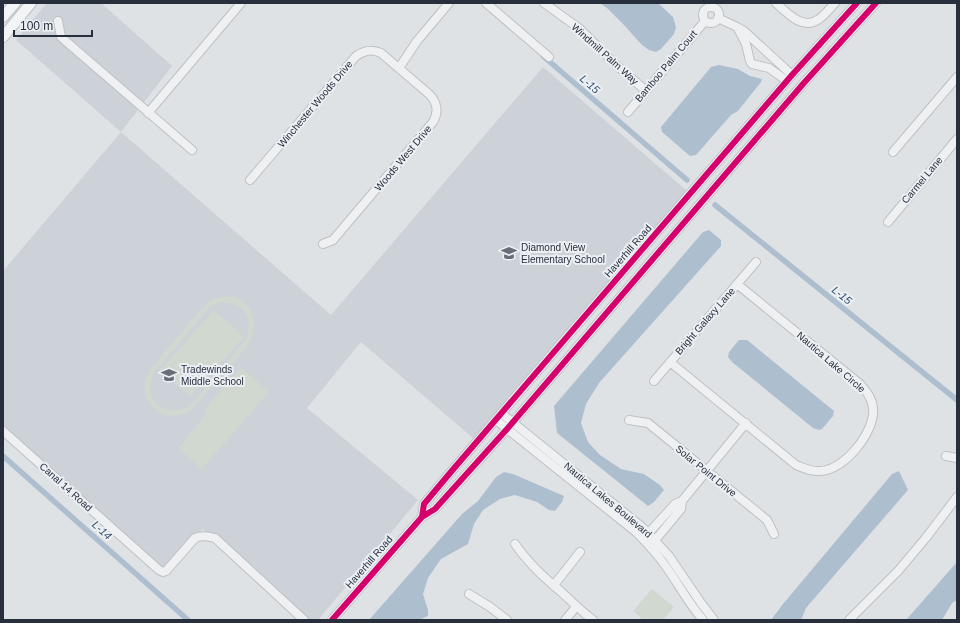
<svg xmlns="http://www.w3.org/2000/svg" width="960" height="623" viewBox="0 0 960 623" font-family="Helvetica,sans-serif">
<rect width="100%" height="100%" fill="#dfe2e5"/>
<path fill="#cdd1d8" d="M47,3H101L172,66L121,132L331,315L543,67L687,191L474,439L361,342L307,408L418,500L318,620H308L203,529L164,570L3,428V271L121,132L16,40Z"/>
<path fill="#d0d8d0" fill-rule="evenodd" d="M222,297C226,297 231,296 235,297C251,303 258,321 252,337C251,341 248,344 246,348L192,409C186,413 179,417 172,416C155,415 142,400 145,383C145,379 148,375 149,371L201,309L210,301ZM221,302C243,303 253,316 247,338L190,406C165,419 143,401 153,374L211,306Z
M214,310L244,337L190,397L160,370Z
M241,367L269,392L202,469L178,448L207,413L204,410Z
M652,589L674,607L663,620H643L633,611Z"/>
<path fill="#adbecf" d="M600,3H658L673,17L676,27L674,34L661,49L656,52L649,50L642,45L624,25L607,8Z
M719,65L738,69L750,76L762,79L761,82L738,111L731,115L696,155L690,156L662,132L661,127L711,67Z
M709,230L721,240V246L599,383L586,404L581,423L588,442L600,455L621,469L644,474L660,485L664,490L654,502L648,506L557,433L554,406L703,232Z
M739,340H747L834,411L833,416L822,429L819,430L813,428L732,362L728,357L729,352Z
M899,471L908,490L806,608L801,620H771L783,604L892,474Z
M504,472L513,474L564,496L562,502L555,511L549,510L537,502L515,495L500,499L483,510L474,524L468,544L441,559L428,578L423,594L428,610V616L419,620H369L462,514L478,501L496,477Z
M957,562V600L952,603L942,620H906Z"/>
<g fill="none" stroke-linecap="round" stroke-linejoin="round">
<path stroke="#adbecf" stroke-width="5.5" d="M543,56L687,180
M715,205L957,400
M3,456L188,620"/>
<defs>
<path id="minor" d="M486,3L549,57
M544,3L580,29L615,64L645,90
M776,3C787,13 803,31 819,19C825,15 830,8 835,3
M703 15a8 8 0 1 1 16 0a8 8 0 1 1-16 0Z
M718,18L737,27
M58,21L61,37L192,150
M399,68L417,41L449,3
M787,81L769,68L752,64L750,61L746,44L737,27L744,31L792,75
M628,112L705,21
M148,113L241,3
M893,152L957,77
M250,180L356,56C365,50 372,49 381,53L429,94C437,102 439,112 433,122L333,240L323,244
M888,222L957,139
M670,362L796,465C804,468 811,472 820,471C844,471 876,431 873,408C872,398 866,391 860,384L737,284
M654,381L756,262
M501,413L642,527L669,556L701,603L714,620
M496,420L636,532C647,543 658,555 667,568C679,585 689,604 703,620
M629,420L648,423L767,520L774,534
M3,431L159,570L163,572L166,571L195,538C202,535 208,536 215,538L304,620
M946,456L957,458
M422,517L424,504L450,473L792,75L857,3
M645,537L675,504L682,501L746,423
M515,544C526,560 538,572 553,585C567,596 578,609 593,620
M652,544L681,509L682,501
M554,585L580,552
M469,594L490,607L507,620
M332,620L422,517L435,509L507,429L803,84L876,3
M565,620L576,607
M849,620L898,571L925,539L957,497"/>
<path id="major" d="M3,17L15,3
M3,37L31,3"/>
</defs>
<use href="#minor" stroke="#bec0c3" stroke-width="10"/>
<use href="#major" stroke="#bcbfc2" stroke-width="12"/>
<use href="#minor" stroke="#eef0f1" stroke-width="8"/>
<use href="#major" stroke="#f3f4f5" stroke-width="10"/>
<defs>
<path id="cycleway" d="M422,517L424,504L450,473L792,75L857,3
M332,620L422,517L435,509L507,429L803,84L876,3"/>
</defs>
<use href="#cycleway" stroke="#ecf0f4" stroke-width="8"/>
<use href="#cycleway" stroke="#d6006c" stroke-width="6"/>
</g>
<defs>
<symbol id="school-bare" viewBox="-9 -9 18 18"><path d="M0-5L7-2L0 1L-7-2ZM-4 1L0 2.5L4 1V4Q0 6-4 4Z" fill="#676e78" stroke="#ecf0f4" stroke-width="2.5" paint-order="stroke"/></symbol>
</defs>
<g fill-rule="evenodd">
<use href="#school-bare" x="498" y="242" width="22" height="22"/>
<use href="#school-bare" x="158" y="364" width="22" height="22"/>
</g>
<g text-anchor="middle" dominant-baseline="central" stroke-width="4" stroke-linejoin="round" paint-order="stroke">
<g font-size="10" fill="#272f3d" stroke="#ecf0f4">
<text transform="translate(605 54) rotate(42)">Windmill Palm Way</text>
<text transform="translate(666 66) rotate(-50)">Bamboo Palm Court</text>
<text transform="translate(315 104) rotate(-50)">Winchester Woods Drive</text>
<text transform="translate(403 158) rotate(-50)">Woods West Drive</text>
<text transform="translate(922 180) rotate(-50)">Carmel Lane</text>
<text transform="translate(628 251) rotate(-49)">Haverhill Road</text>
<text transform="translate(705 321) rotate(-49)">Bright Galaxy Lane</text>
<text transform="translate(831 362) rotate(41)">Nautica Lake Circle</text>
<text transform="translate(706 471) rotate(39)">Solar Point Drive</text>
<text transform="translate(66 487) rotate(42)">Canal 14 Road</text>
<text transform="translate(608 500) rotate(40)">Nautica Lakes Boulevard</text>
<text transform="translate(369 562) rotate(-49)">Haverhill Road</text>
</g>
<g font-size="10" fill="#272f3d" stroke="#ecf0f4" text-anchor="start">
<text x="521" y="247">Diamond View<tspan x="521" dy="12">Elementary School</tspan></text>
<text x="181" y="369">Tradewinds<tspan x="181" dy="12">Middle School</tspan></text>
</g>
<g font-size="11" font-style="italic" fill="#324f6f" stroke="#ecf0f4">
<text transform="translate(590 84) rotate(41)">L-15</text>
<text transform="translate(842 295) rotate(39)">L-15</text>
<text transform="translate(102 530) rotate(42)">L-14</text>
</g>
</g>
<rect width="960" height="623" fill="none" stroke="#272f3d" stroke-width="8"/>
<path d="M14 30v6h78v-6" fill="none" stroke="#272f3d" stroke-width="2"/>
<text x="20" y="30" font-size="12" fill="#272f3d" stroke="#ecf0f4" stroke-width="3" paint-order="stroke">100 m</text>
</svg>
